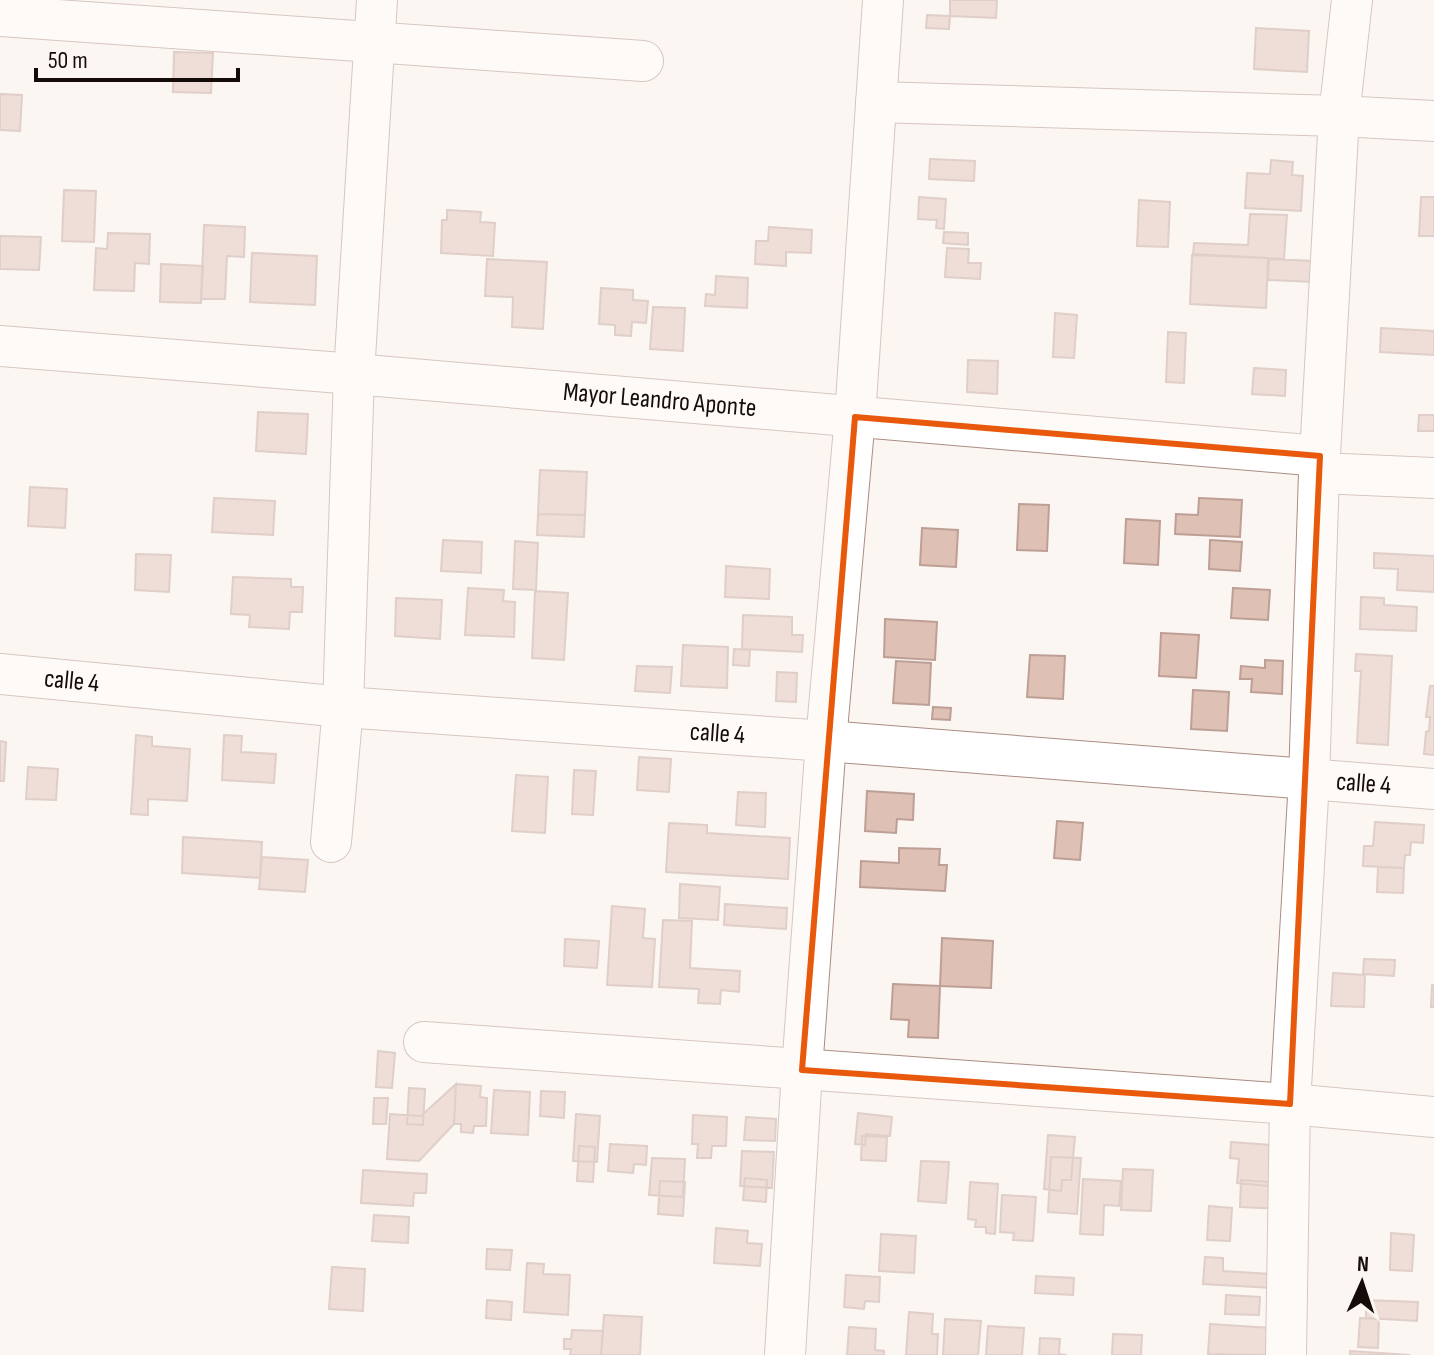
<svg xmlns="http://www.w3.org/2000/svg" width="1434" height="1355" viewBox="0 0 1434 1355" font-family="'Sofia Sans Condensed',sans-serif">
<rect width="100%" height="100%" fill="#fcf6f3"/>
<path fill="#dfc0b5" stroke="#bd9f95" stroke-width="2" d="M950,0H997L996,18L950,16Z
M927,15L950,16L949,29L926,28Z
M1256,28L1309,31L1307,72L1254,69Z
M174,52L213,53L211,93L173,92Z
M0,94L22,95L20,131L0,130Z
M930,159L975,161L974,181L929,179Z
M1271,160L1293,162L1292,175L1303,176L1301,211L1245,208L1247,173L1270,174Z
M64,190L96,191L94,242L62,241Z
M919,197L946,199L944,229L936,228L937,220L918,219Z
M1421,197H1434V236H1419Z
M1139,200L1170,202L1168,247L1137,246Z
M447,210L481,212L480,222L495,223L493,256L441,253L442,220H447Z
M1250,214L1287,215L1284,259L1193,254L1194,243L1248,245Z
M204,225L245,227L244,257L227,256L225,299H201Z
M769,227L812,230L811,253L786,252V266L755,264L756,241H768Z
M944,232L968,233V245L943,243Z
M108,233L150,234L149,264L135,263L134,291L94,290L96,248L107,249Z
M0,236L41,237L39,270L0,269Z
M947,248L969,249L968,263H981L980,279L945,277Z
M252,253L317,256L315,305L250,302Z
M1192,255L1268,258L1266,308L1190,304Z
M487,259L547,262L543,329L512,327L513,297L485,296Z
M1269,259L1314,261L1313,282L1268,280Z
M161,264L203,266L201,303L160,302Z
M716,276L748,278L747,308L705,306L706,294L715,295Z
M601,288L633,290V300L648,301L646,323L632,322L631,336L615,335V325L599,324Z
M653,307L685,308L683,351L650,349Z
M1055,313L1077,315L1074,358L1053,357Z
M1381,328L1434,331V355L1380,352Z
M1168,332L1186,333L1184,383L1166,382Z
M968,360L998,361L997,394L967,392Z
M1254,368L1286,370L1285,396L1252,394Z
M258,412L308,414L306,454L256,451Z
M1419,415H1434V431H1418Z
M540,470L587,472L585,515L538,514Z
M30,487L67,489L65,528L28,526Z
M214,498L275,501L273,535L212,532Z
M1199,498L1242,500L1240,537L1175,534L1176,514L1198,515Z
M1019,504L1049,505L1047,551L1017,550Z
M538,514L585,515L584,537L537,535Z
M1126,519L1160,521L1158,565L1124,563Z
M922,528L958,530L956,567L920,565Z
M443,540L482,542L481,573L441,571Z
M1210,540L1242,542L1240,571L1209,569Z
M515,541L538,543L536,590L513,589Z
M1374,553L1434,556V592L1397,590L1398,569L1374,568Z
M136,554L171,555L169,592L135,590Z
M726,566L770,569L769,599L725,597Z
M233,577L291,579V587H303L302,612H290L289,629L249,627L250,615L231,614Z
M468,588L504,590L503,601L515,602L514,637L465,635Z
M1233,588L1270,590L1268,620L1231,618Z
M535,591L568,593L564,660L532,658Z
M1361,597L1384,598V605L1417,607L1416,631L1360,629Z
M396,598L442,600L440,639L395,636Z
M743,615L792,617V635H803L802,652L742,649Z
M885,619L937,622L935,660L884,657Z
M1161,633L1199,635L1196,678L1159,676Z
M683,645L728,647L727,688L681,686Z
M734,649L750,650L749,666L733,665Z
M1356,654L1392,656L1388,745L1357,743L1361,671H1355Z
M1030,655L1065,656L1063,699L1027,697Z
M1265,660L1283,661L1282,694L1251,692L1252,679H1240L1241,666L1265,668Z
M896,661L931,663L929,705L893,703Z
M637,666L672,667L670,693L635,691Z
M777,672L797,673L796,702L776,701Z
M1430,686H1434V755L1424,754L1426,732L1429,731L1430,717H1426Z
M1193,690L1229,692L1227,731L1191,729Z
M933,707L951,708L950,720L932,719Z
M136,735L152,737V746L190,749L187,801L148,799V815L131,814Z
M224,735L242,736L241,752L276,754L274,783L222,780Z
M0,741L6,742L4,781H0Z
M639,757L671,759L669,792L637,790Z
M28,767L58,769L56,800L26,799Z
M574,770L596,771L593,815L572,814Z
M516,775L548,777L545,833L512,831Z
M867,791L914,794L913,820L897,819L896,833L865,831Z
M738,792L766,793L765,827L736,825Z
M1057,821L1083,823L1080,860L1054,858Z
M1375,822L1424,825L1423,843L1411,842L1410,855H1405L1404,868L1363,866L1364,846H1373Z
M669,823L707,825V833L790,838L788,879L666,872Z
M183,837L262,842L260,878L182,873Z
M899,848L940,849L939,865H947L945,891L860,887L861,861L899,863Z
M262,857L308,860L305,892L259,889Z
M1378,867L1404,868L1403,893L1377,892Z
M680,884L720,887L718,920L679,918Z
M725,904L787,908L786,929L724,925Z
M612,906L645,909L643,938L655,939L652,987L607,985Z
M663,920L692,921L690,968L740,971L739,992L721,990L720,1004L698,1003L699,989L659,987Z
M942,938L993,941L991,988L940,986Z
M565,939L599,941L597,968L564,966Z
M1364,959L1395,960L1394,976L1363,974Z
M1333,973L1365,975L1364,1007L1331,1006Z
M893,984L940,986L938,1038L908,1037L909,1020L891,1019Z
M1432,985H1434V1007H1431Z
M378,1051L395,1053L392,1088L376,1087Z
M456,1084L481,1086L480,1097L487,1098L486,1126H474L473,1133L461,1132V1124H454Z
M456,1084L454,1124L419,1161L387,1159L390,1114L421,1116Z
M409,1088L425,1089L423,1125L407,1124Z
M494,1090L530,1092L528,1135L491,1133Z
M541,1091L565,1092L564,1118L540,1116Z
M374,1098H388L386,1124H373Z
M858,1113L892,1117L890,1136L866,1134L865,1145L855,1144Z
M576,1114L600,1116L597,1162L573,1161Z
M693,1115L727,1117L726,1146H712L711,1158H697L698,1144H692Z
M746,1117L776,1119L775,1141L744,1140Z
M1048,1135L1075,1137L1071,1180H1062L1061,1191L1044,1189Z
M862,1136L887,1137L886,1161L861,1160Z
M1231,1142L1284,1146L1281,1187L1237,1183L1239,1159L1230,1158Z
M610,1144L647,1146L646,1165L634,1164L633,1173L608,1171Z
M579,1146L595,1147L593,1182L577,1181Z
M742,1151L774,1152L772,1188L740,1186Z
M1051,1157L1081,1158L1077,1214L1048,1212Z
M652,1158L685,1159L683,1197L649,1195Z
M921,1161L949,1162L946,1203L918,1201Z
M1123,1169L1153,1170L1151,1211L1121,1210Z
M363,1170L427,1174L426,1193H414L413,1206L361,1203Z
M745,1178L767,1180L766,1202L743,1200Z
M1083,1179L1121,1181L1119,1206L1104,1205L1103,1235L1080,1234Z
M1241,1180L1283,1183L1281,1209L1240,1207Z
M660,1181L685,1182L683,1216L658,1214Z
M970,1182L998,1184L995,1234L986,1233V1227H975L976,1220L968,1219Z
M1002,1195L1036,1197L1033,1241L1013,1240L1014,1233L1000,1232Z
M1209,1206L1232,1208L1230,1241L1207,1240Z
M374,1215L409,1217L408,1243L372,1241Z
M716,1228L748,1231L747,1243L762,1244L760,1266L714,1263Z
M1391,1233L1414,1235L1412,1271L1390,1270Z
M881,1234L916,1236L914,1273L879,1271Z
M487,1249L512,1250L510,1270L486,1269Z
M1205,1257L1223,1258V1271L1271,1274V1288L1203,1284Z
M527,1263L544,1264L543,1274L570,1275L568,1315L524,1312Z
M332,1267L365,1269L363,1311L329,1309Z
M846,1275L880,1277L879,1302L865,1301L864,1309L844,1307Z
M1036,1276L1074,1278L1073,1295L1035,1293Z
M1226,1295L1260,1297L1259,1315L1225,1314Z
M487,1300L512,1302L511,1320L486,1318Z
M1366,1300L1418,1302L1417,1321L1366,1318Z
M909,1312L933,1314L932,1334H938L937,1355H906Z
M604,1315L642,1317L640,1355H601Z
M1360,1318L1379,1319L1378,1348L1358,1347Z
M945,1319L981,1321L978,1355H943Z
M1210,1324L1271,1328L1269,1355L1208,1354Z
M988,1326L1024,1328L1022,1355H986Z
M849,1327L876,1329L875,1350L884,1351V1355H847Z
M572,1330L603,1331L601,1355H570L571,1349H564V1339H571Z
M1113,1334L1142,1335L1141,1355H1112Z
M1040,1338L1060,1339L1059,1354L1067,1355H1039Z
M1350,1351L1410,1355H1350Z"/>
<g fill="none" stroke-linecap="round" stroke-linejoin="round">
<defs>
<g id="minor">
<path d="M0,16L643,61"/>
<path d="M876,102L1339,116L1434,121"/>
<path id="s1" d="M0,346L354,374L1320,456"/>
<path d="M1319,473L1434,478"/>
<path id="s2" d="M0,674L343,707L826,741L1434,789"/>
<path d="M331,842L343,707L354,374L377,0"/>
<path d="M424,1042L1290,1104L1434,1117"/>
<path d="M785,1355L802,1070L826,741L855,417L883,0"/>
<path d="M1286,1355L1290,1104L1309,780L1319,473L1339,116L1352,0"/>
</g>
</defs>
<use href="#minor" stroke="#aa8c82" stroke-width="42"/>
<use href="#minor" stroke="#fff" stroke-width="40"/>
</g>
<path d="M0 0H1434V1355H0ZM855,417L1320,456L1290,1104L802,1070Z" fill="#fcf6f3" fill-opacity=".55" fill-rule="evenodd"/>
<path fill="none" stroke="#e8590c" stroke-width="6" stroke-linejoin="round" d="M855,417L1320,456L1290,1104L802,1070Z"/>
<g text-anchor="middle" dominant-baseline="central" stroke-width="7" stroke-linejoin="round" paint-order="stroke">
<g font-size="26" fill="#150b08" stroke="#fcf6f3">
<text stroke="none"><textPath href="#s1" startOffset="662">Mayor Leandro Aponte</textPath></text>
<text stroke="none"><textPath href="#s2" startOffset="72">calle 4</textPath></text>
<text stroke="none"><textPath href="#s2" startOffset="720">calle 4</textPath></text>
<text stroke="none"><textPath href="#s2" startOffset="1368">calle 4</textPath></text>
</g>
</g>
<g transform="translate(1362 1283) rotate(3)" stroke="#fcf6f3" stroke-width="6" paint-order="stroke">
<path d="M0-6L14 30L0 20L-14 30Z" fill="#150b08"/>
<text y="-12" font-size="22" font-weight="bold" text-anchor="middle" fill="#150b08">N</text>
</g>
<path d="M36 68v12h202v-12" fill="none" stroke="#150b08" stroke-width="4"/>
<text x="48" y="68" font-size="24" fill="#150b08" stroke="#fcf6f3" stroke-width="6" paint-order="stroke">50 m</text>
</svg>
